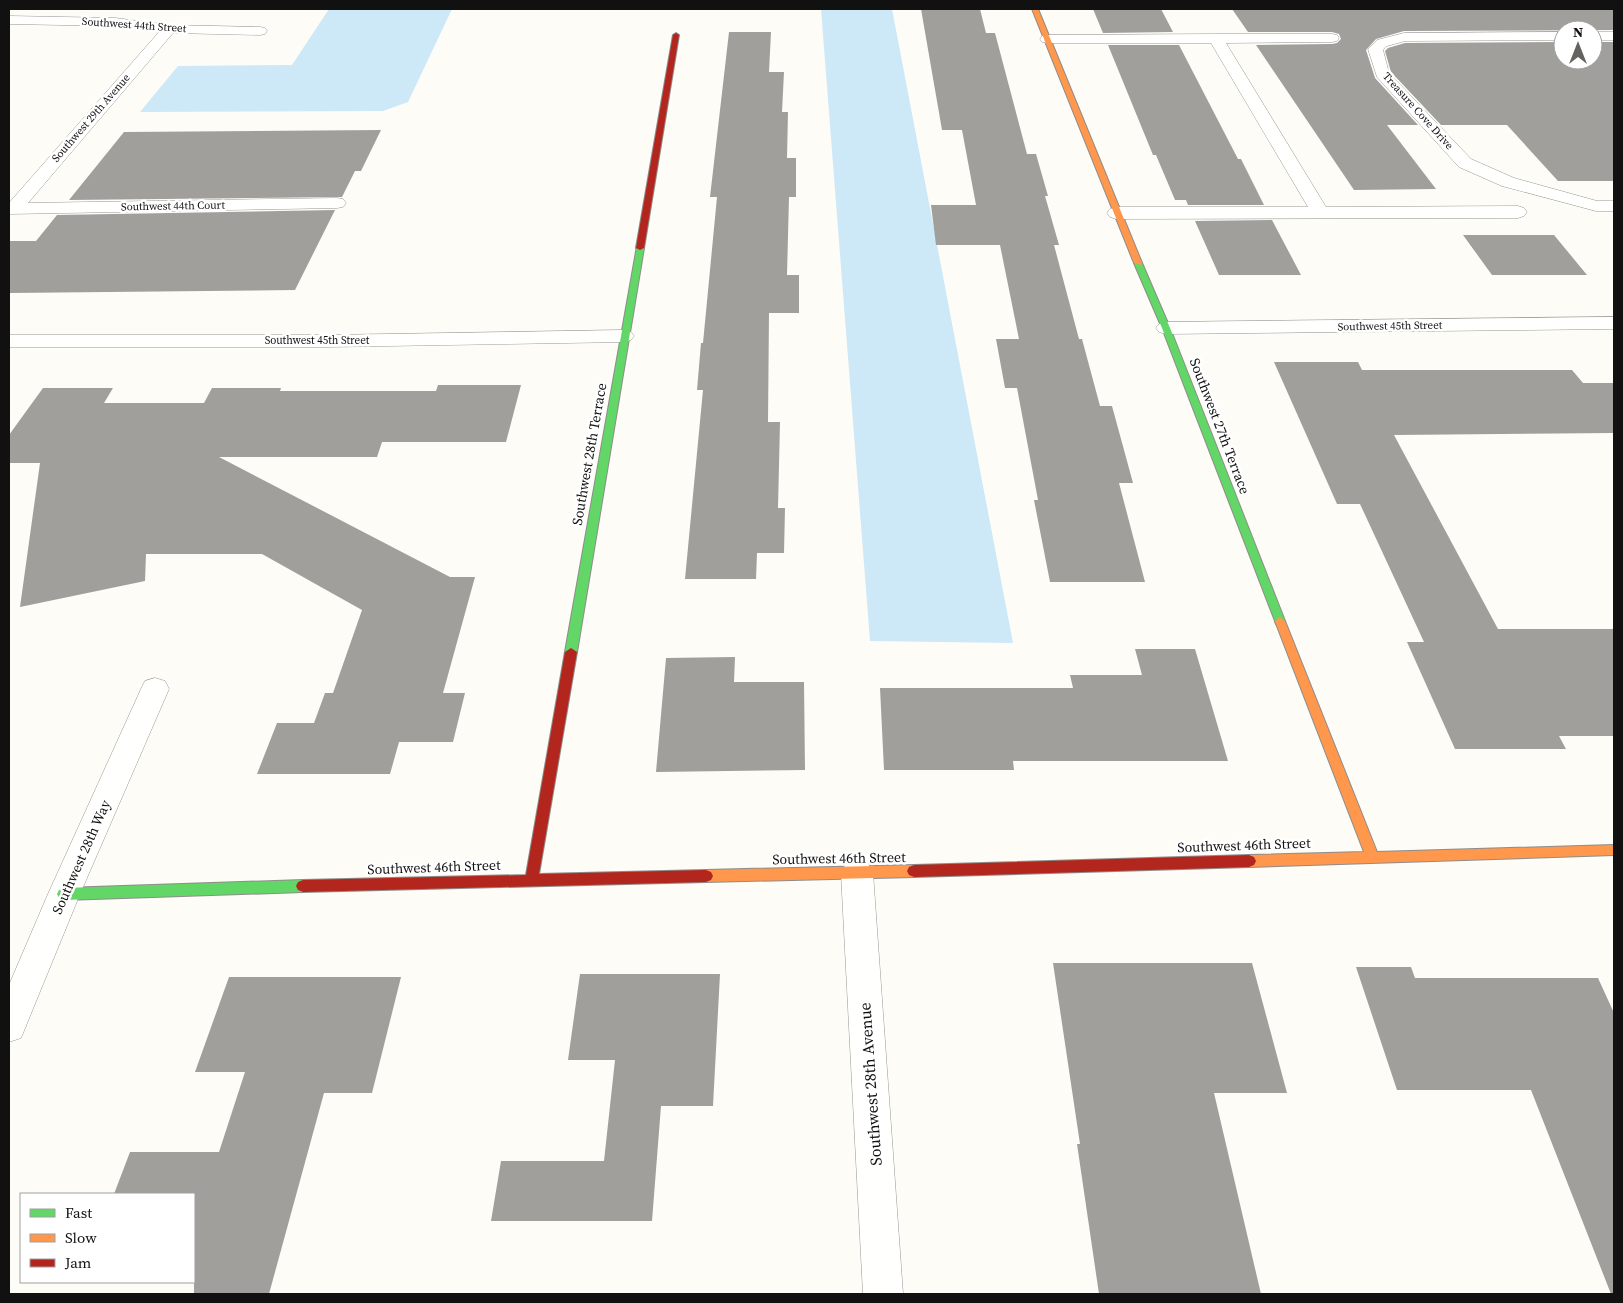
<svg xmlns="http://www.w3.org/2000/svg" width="1623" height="1303" viewBox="0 0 1623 1303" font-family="'Source Serif 4',serif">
<rect width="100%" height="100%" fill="#fdfcf7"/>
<path fill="#cde8f7" d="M329,9H452L408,102L383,111L140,112L178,66L292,65Z
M821,9H892L1013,643L870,641Z"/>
<path fill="#a19f9c" d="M921,9H980L986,33H995L1027,154H1036L1048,196H1045L1059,245H1054L1079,339H1082L1100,406H1112L1133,483H1119L1145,582H1050L1034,500H1038L1017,388H1005L996,339H1019L1000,245H936L931,205H976L962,130H942Z
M1093,9H1161L1173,32L1103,33Z
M1232,9H1614V30L1404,31L1376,39L1366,50L1375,78L1418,125H1387L1436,189L1354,190L1256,45L1332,44L1337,43L1341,39L1339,34L1332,32H1248Z
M729,32H771L769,72H784L782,112H788L787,158H796V197H789L787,275H799V313H769L768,422H780L778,508H785L784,553H757L756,579H685L703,390H697L701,343H703L717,197H710Z
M1563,42V60H1593V42H1614V181H1558L1507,125H1441L1391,72L1385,51L1388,48L1405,43Z
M1108,45H1179L1238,159H1241L1264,205H1188L1186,200H1175L1156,155H1153Z
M381,130L361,171H355L342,197L69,200L124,132Z
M335,210L295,290L9,293V241H36L57,215Z
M1272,220L1301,275H1219L1195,221Z
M1463,235H1554L1587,275H1492Z
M1274,362H1358L1362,370H1572L1583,383H1614V433L1394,435L1498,629H1614V736H1559L1566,749H1455L1407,642H1424L1360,504H1337Z
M438,385H521L506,442H382L377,457H219L450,577H475L443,693H465L453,742H399L390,774H257L277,723H314L325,693H333L362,610L262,554H146L145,581L20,607L40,463H9V435L43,388H113L104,403H204L212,388H281L280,391H436Z
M1135,649H1195L1228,761H1013L1014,770H884L880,688H1073L1070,675H1142Z
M735,657L734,682H804L805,770L656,772L666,658Z
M1053,963H1252L1287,1093H1214L1261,1294H1099L1077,1144H1080Z
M1356,967H1411L1415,978H1598L1614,1013V1294H1611L1531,1090H1397Z
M580,974H720L713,1106H661L652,1221H491L501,1161H604L615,1060H568Z
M229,977H401L372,1093H324L269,1294H194V1194H114L130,1152H219L245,1072H195Z"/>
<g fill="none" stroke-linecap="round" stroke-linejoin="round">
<defs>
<path id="street" d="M9,16L115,18L169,25L260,27L265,28L267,31L265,34L260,35L173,33L28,203L337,198L343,199L346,203L343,207L337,208L9,214V203L159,32L115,26L9,24Z
M1563,32V40L1405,41L1387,46L1383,50L1389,73L1471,159L1514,178L1597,201H1614V211H1596L1502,186L1459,167L1377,77L1368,49L1377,40L1404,33Z
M1593,32H1614V40H1593Z
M1216,34H1332L1337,35L1339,38L1337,41L1332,42L1226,43L1326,207L1518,206L1524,208L1527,212L1524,216L1518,218L1116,219L1110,217L1107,213L1110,209L1116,207H1308L1211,43H1047L1042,42L1040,39L1042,36L1047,35Z
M1614,317V329L1166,334L1159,332L1156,328L1159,324L1166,322Z
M624,330L631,332L634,336L631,340L624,342L327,347H9V335H327Z
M155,678L165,681L169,689L80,894L21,1038L9,1042V985L48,894L141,689L145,681Z
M857,859L868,863L873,873L903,1294H863L841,873L846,863Z"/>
<path id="fast" d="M637,246L644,248L577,652L571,656L565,652Z
M1135,261L1142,263L1170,328L1285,621L1284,624H1276L1275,621L1162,328L1134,263Z
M303,880L308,882L310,886L308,890L303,892L64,900L59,898L57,894L59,890L64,888Z"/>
<path id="slow" d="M1032,9H1038L1142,263L1141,265L1134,263Z
M1280,617L1285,621L1377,852L1614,845V855L1249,867L1244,865L1242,861L1244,857L1249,855L1364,852L1275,621Z
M914,865L919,867L921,871L919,875L914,877L706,882L701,880L699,876L701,872L706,870Z"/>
<path id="jam" d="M676,33L679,35L644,248L640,250L636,248L673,35Z
M571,648L577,652L539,874L706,870L711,872L713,876L711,880L706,882L303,892L298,890L296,886L298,882L303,880L526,875L565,652Z
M1249,855L1254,857L1256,861L1254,865L1249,867L914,877L909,875L907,871L909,867L914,865Z"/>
</defs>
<use href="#street" stroke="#979795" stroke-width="1"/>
<use href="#fast" stroke="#8e8d8b" stroke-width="2"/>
<use href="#slow" stroke="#8e8d8b" stroke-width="2"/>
<use href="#jam" stroke="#8e8d8b" stroke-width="2"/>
<use href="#street" fill="#fffffe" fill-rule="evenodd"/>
<use href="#fast" fill="#63d668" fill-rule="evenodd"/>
<use href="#slow" fill="#ff974d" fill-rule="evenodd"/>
<use href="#jam" fill="#b3261e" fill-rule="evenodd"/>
</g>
<g text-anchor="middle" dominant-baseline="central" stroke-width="5" stroke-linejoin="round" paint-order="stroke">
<g font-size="11" fill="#111" stroke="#fff">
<text transform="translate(134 25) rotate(4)">Southwest 44th Street</text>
<text transform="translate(1418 111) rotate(48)">Treasure Cove Drive</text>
<text transform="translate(91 118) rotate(-49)">Southwest 29th Avenue</text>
<text transform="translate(173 206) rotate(-1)">Southwest 44th Court</text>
<text transform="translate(1390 326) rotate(-1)">Southwest 45th Street</text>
<text x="317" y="340">Southwest 45th Street</text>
</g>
<g font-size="14" fill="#111" stroke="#fff">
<text transform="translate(1220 426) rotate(69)">Southwest 27th Terrace</text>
<text transform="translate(589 454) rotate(-80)">Southwest 28th Terrace</text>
<text transform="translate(1244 845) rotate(-2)">Southwest 46th Street</text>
<text transform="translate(81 857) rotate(-66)">Southwest 28th Way</text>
<text transform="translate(839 858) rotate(-1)">Southwest 46th Street</text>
<text transform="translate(434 867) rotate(-2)">Southwest 46th Street</text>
</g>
<g font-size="16" fill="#111" stroke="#fff">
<text transform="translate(870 1084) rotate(-94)">Southwest 28th Avenue</text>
</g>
</g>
<rect width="1623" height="1303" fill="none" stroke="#111111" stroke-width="20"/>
<rect x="20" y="1193" width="175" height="90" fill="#ffffff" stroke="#a0a0a0"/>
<rect x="30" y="1209" width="25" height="8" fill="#63d668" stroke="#a0a0a0"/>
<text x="65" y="1218" font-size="15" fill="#111111">Fast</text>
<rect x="30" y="1234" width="25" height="8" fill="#ff974d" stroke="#a0a0a0"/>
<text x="65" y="1243" font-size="15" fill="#111111">Slow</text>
<rect x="30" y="1259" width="25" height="8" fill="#b3261e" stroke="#a0a0a0"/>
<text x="65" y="1268" font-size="15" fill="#111111">Jam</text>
<g transform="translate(1578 45)"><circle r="24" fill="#ffffff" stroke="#a0a0a0"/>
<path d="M0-4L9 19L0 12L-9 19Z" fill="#646362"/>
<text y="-8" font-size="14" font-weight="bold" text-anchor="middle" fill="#111111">N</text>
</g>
</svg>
